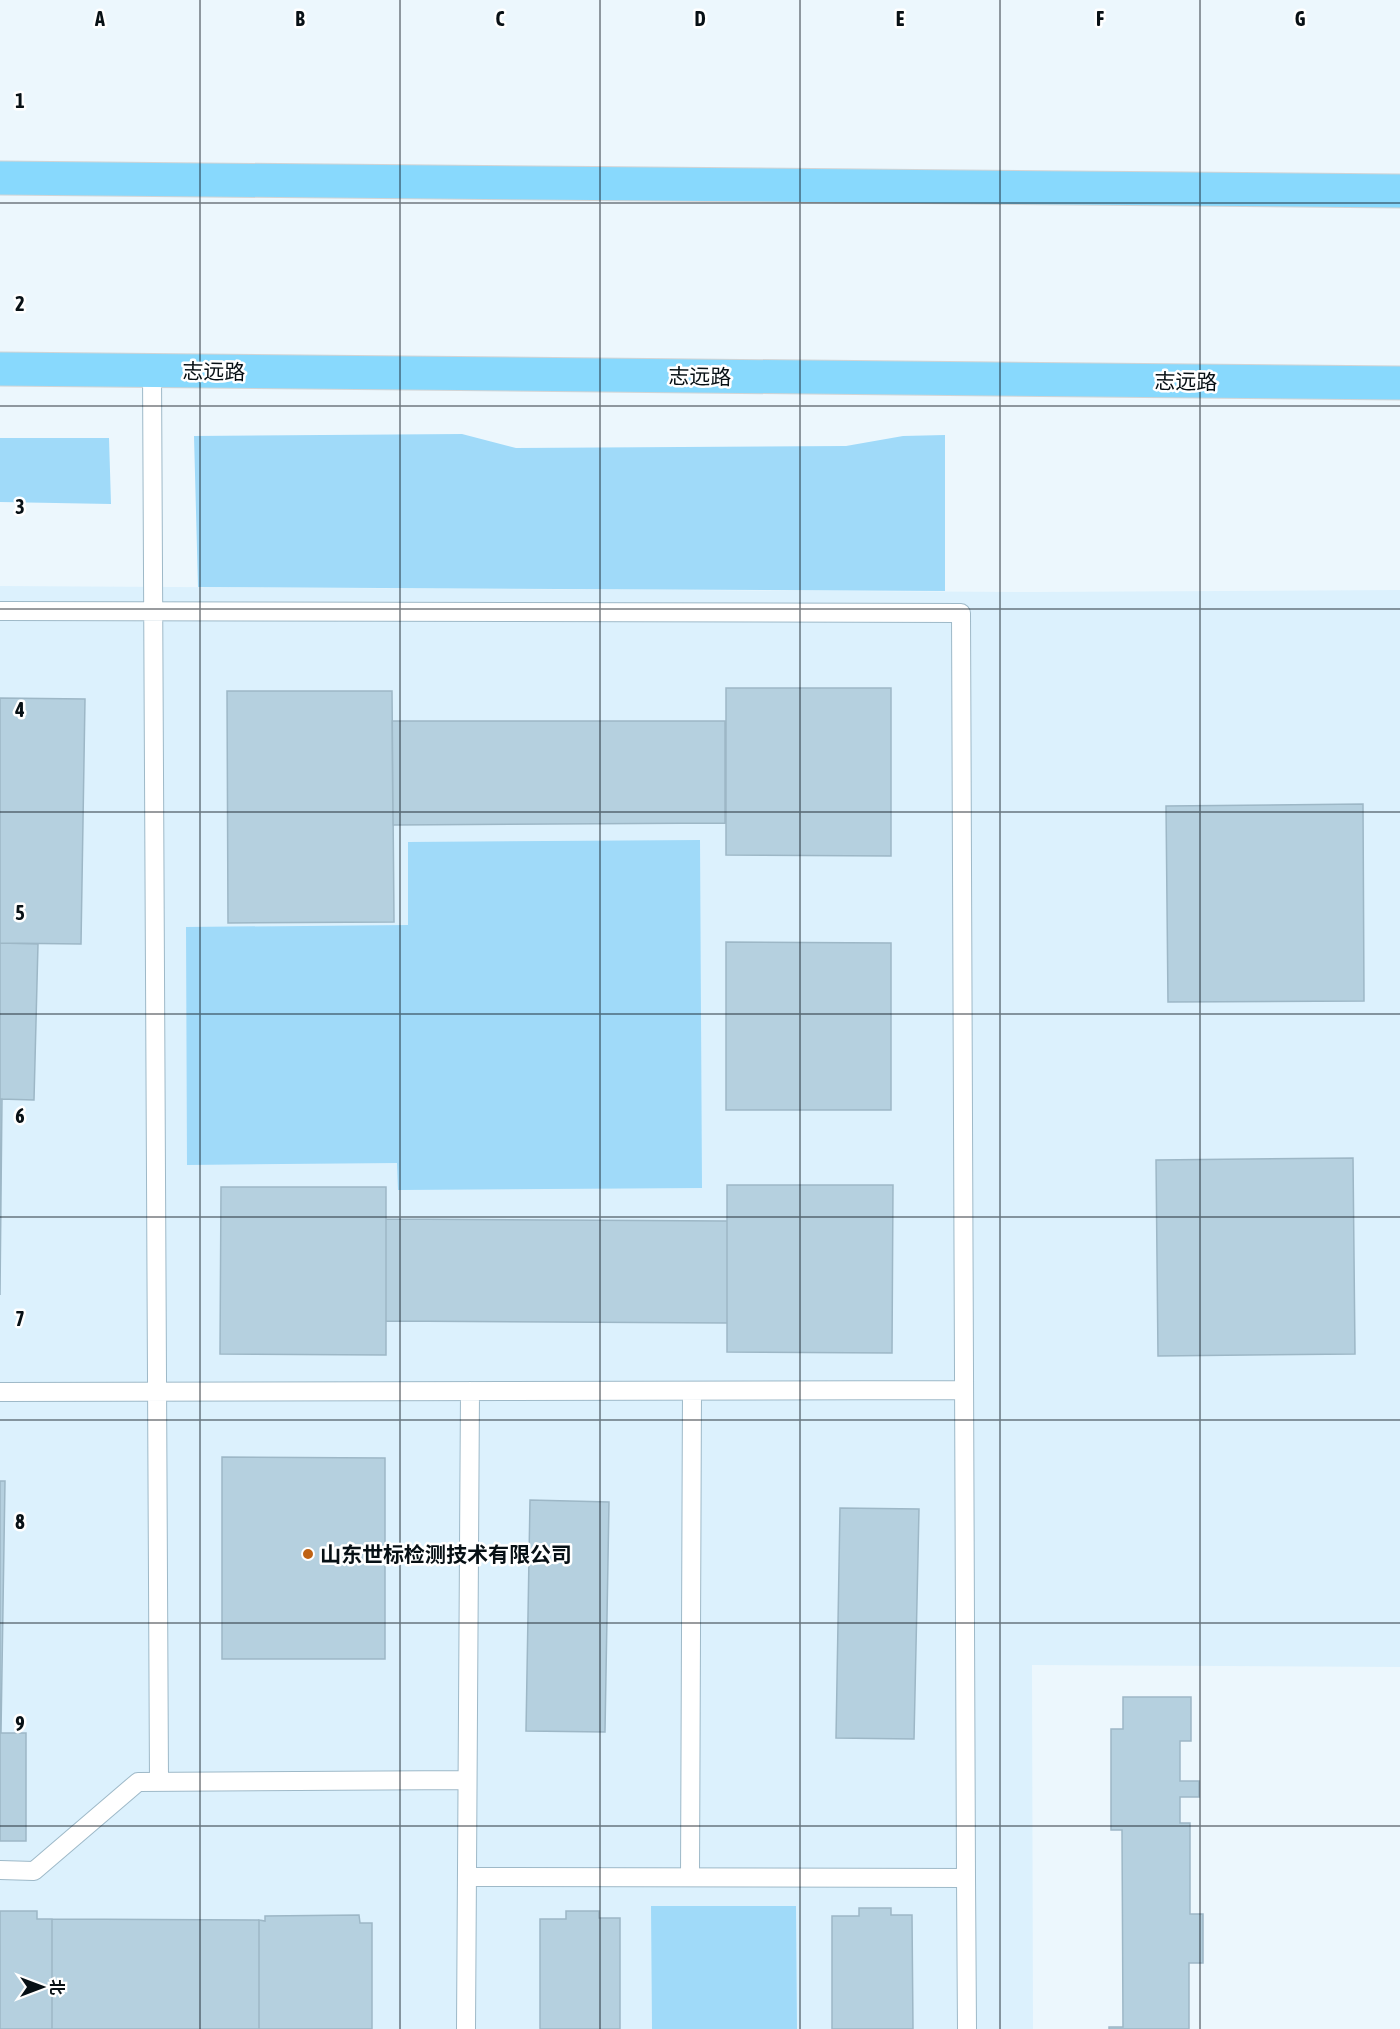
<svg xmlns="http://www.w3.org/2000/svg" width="1400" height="2029" viewBox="0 0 1400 2029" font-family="'Asap Condensed','Noto Sans SC',sans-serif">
<rect width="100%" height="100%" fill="#ecf7fd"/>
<path fill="#dcf1fd" d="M0,586L1036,592L1400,590V1667L1032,1665L1033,2029H0Z"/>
<path fill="#a0daf9" d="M462,434L516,448L846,446L903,436L945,435V591L198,587L194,436Z
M0,438H109L111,504L0,502Z
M700,840L702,1188L398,1190L397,1163L187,1165L186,927L408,925V842Z
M651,1906H796L797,2029H652Z"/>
<path fill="#b5d0df" stroke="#9db7c6" stroke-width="1.5" d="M726,688H891V856L726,855Z
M227,691H392L394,922L228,923Z
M0,698L85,699L81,944L0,943Z
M392,721H725V823L393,825Z
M1363,804L1364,1001L1168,1002L1166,806Z
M726,942L891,943V1110H726Z
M0,943L38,944L34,1100L0,1099Z
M0,1099H2L0,1295Z
M1353,1158L1355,1354L1158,1356L1156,1160Z
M727,1185H893L892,1353L727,1352Z
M221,1187H386V1355L220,1354Z
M386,1219L727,1221V1323L386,1321Z
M222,1457L385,1458V1659H222Z
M0,1481H5L1,1733H0Z
M530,1500L609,1502L605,1732L526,1731Z
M840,1508L919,1509L914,1739L836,1738Z
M1123,1697H1191V1741H1180V1781H1199V1797H1180V1823H1190V1914H1203V1963H1189V2029H1109V2027H1123L1122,1830H1111V1729H1123Z
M0,1733H26V1841H0Z
M859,1908H891V1915H912L913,2029H832V1916H859Z
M0,1911H37V1919H52V2029H0Z
M566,1911H599V1918H620V2029H540V1919H566Z
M359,1915L360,1923H372V2029H259V1920L265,1921V1916Z
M52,1919L259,1920V2029H52Z"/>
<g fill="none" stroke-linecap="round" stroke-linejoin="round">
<defs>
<path id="service" d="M152,370L159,1782
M0,611L961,613L966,1878
M0,1392L964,1390
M0,1870L34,1871L138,1782L467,1780
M467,1877L966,1878L967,2029
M690,1877L692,1391
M466,2029L470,1391"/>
<path id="primary" d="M0,178L1400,191
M0,369L1400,383"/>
</defs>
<use href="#service" stroke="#9eb9c8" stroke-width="20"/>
<use href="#primary" stroke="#d2d4d5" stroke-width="35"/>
<use href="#service" stroke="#fff" stroke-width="18"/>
<use href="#primary" stroke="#88d9fd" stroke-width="33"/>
</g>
<path fill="none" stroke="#071015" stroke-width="1.5" stroke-opacity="0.55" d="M200,0V2029M400,0V2029M600,0V2029M800,0V2029M1000,0V2029M1200,0V2029M0,203H1400M0,406H1400M0,609H1400M0,812H1400M0,1014H1400M0,1217H1400M0,1420H1400M0,1623H1400M0,1826H1400"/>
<circle fill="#bf6214" stroke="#fff" stroke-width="2" cx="308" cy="1554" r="6"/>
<g text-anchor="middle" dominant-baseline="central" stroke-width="5" stroke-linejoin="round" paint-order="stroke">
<g font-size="21" fill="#071015" stroke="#fff">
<text transform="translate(214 371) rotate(1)">志远路</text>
<text transform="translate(700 376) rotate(1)">志远路</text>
<text transform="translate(1186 381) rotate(1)">志远路</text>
</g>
<g font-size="21" font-weight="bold" fill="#071015" stroke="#fff" text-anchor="start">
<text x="320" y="1554">山东世标检测技术有限公司</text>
</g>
</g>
<g font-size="20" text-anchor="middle" font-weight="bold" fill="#071015" stroke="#fff" stroke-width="5" stroke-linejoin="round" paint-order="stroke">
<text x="100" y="26">A</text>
<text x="300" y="26">B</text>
<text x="500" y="26">C</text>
<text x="700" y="26">D</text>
<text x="900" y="26">E</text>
<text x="1100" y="26">F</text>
<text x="1300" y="26">G</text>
<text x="20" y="108">1</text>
<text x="20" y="311">2</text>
<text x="20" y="514">3</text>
<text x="20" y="717">4</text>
<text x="20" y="920">5</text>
<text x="20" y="1123">6</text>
<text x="20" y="1326">7</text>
<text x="20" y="1529">8</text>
<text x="20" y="1731">9</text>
</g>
<g transform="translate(42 1987) rotate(90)" stroke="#ffffff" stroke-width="4.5" paint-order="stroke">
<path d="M0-4.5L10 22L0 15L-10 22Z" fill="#071015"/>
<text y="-9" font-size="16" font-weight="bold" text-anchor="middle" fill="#071015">北</text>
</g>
</svg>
